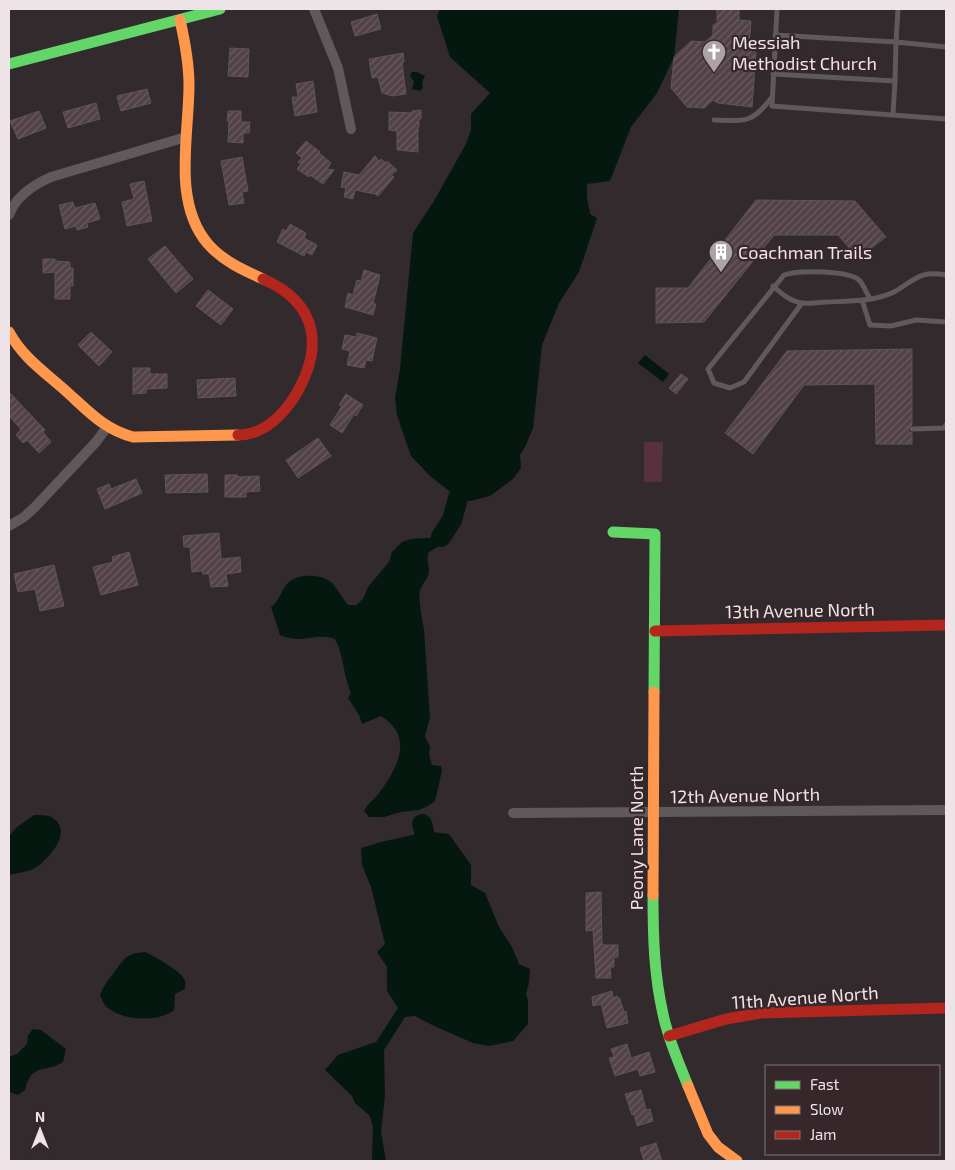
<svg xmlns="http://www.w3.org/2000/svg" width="955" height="1170" viewBox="0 0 955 1170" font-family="'Exo 2',sans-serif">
<defs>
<pattern id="building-hatch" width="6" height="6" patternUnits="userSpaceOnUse" patternTransform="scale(1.25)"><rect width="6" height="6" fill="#524247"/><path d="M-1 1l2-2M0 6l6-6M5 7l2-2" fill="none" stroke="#6b5d62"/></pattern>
</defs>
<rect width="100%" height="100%" fill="#322a2c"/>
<path fill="#59303e" d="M644,442H663L662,482H644Z"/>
<path fill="#04180f" d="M440,9H679L674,57L657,93L631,127L610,181L587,184V197L590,214L597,218L579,272L559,303L542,345L533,428L525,447L520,455L521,468L513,479L490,496L470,501L458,498L430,476L411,456L397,415L395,398L400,369L413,233L434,201L466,144L471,130V114L490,93L450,57L437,16Z
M412,72H417L425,76L422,82L423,88L420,91L412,89L414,82L410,75Z
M645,355L669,374L663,382L638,363Z
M441,537L442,541L437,547L428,553C427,560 429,566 429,572C428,579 422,584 420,590C418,595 422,621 424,629L430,718L425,736L430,747L429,755L432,765L441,766L442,771L435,801L428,806L419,810L401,812L384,817H369L364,811C368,803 374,800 379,793C397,769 415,737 381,716L362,724L359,715L348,698L351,693C343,675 344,656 335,639C317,632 302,645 280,635L271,607C280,601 281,589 289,582C299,573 323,574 332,583C338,589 342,598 348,605H356L363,599L368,587L389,562L392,552L402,542L411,539Z
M34,815C38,815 45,815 49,816C75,828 52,855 38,866C30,872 18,873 9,875V836L17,827Z
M424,831L449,834L471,865V885L485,893L499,927L512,947L519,964L530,969L529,983L526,994L528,1000V1024L513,1041L489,1046L473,1043L434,1026L415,1016L405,1017L384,1050L385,1095L381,1132L386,1161H372L373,1127L370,1116L355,1103L352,1096L325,1070L338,1055L376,1042L398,1008L387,991V967L377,952L385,944L371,887L362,865L361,848L381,842L417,834Z
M145,952C154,956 183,972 185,981C186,983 185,986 185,989L175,994L174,1010C158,1023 121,1021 106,1006C103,1004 102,998 100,995C104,985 109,979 115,971C126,957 126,954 145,952Z
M33,1029L41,1030L66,1049L63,1062C44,1074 32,1062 25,1090L18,1095L9,1092V1057L17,1054L27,1044L28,1035Z"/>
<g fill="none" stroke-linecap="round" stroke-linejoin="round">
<path stroke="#04180f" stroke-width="20" d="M441,537L452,520L458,498
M422,824L424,831"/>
</g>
<path fill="url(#building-hatch)" stroke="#5c5557" d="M717,9H739V20L751,21L749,47L756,53L752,107L718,103L713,100L704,108L687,107L671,88L674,57L691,41L705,42L713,35V25L717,23Z
M377,14L381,29L355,36L351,22Z
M230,48L249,49L248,77L228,76Z
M403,53L404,62H402L406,94L392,96L382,93L378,77L372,78L369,59Z
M313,81L317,112L295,116L292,97H298L296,84Z
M147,89L151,103L121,111L117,96Z
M96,103L100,119L68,128L63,112Z
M421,110V119H419V127H418V152L397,150V131L389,130V112L412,113V111Z
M39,111L46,128L18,139L10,121Z
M228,111H241V122H250L249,133H243V143L228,142L229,121H227Z
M306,141L320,152L319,153L331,163L327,169L334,170L323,184L310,175L309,177L297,169L301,164L298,162L302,158L296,153Z
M375,156L379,161L381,159L386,163L387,161L397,170L391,175L394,177L378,196L375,194L355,190L353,199L344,197L346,188L341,187L344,172L359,175Z
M242,157L248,191L242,192L244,203L229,205L221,161Z
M144,181L152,221L127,226L122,202L134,199L130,184Z
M756,200L855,201L886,237L858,258L838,235H774L704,322L656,323V288H688Z
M73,202L75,208L95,203L100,219L87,223L88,227L77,230L76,226L65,229L59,205Z
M290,224L306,233L304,238L317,245L312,255L306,252L304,256L277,242L283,229L286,231Z
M165,246L193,279L176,293L148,259Z
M43,259H55V261L70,262V268H73V286H70V299H55V272L43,273Z
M364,270L380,275L373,304H376L373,315L345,307L348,293L353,295L357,280L361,281Z
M208,290L233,309L221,325L196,306Z
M91,332L112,352L99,366L78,345Z
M357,333L377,338L372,361L366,360L364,368L347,365L350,351L342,349L345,335L356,337Z
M912,349V425L908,429L909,432L912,433V444H876L875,384L804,385L753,454L725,433L787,351Z
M133,368H150V374H167V388L146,389V393L133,394Z
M681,374L688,379L676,394L669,388Z
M235,378L236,396L198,398L197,380Z
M9,392L45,430L43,432L51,442L39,453L27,440L23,443L16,435L21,429L9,416Z
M346,394L363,405L356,416L354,414L342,433L330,425L342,406L339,405Z
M318,438L331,456L298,478L286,460Z
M207,474L208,492L166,493L165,475Z
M225,475H237L238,477L259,476L260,491L246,492V497H225Z
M136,479L142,493L105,509L97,489L109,484L111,489Z
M219,533L221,559L240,557L241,572L226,574L228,586L211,587L209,574H203L202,571L192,572L190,547H184L183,536Z
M129,552L138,585L101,595L93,567L113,562L112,557Z
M54,565L64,606L40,611L35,589L18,592L14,574Z
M601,892L602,945H618V957H614V967H610L611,978H596L593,930L586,931V893Z
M612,991L613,998L617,996L620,999L624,1012L626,1011L628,1023L607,1028L601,1004L593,1006L592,997Z
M627,1044L631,1058L649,1052L655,1072L640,1076L638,1069L615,1076L609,1058L614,1057L611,1049Z
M641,1090L646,1110L650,1109L653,1121L637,1126L634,1114L632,1115L625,1094Z
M656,1143L662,1161H644L640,1148Z"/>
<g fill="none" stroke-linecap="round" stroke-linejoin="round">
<path stroke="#5f595a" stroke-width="5" d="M777,9L772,106L946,119
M898,9L896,42L946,47
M773,74L895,81L896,42L775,35
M893,114L895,81
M714,120C745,121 752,124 772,97
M773,286C782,294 791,302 803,303C810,304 818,302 826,302C848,301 873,302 894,292C915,280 919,270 946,275
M862,300L870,325L891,326L916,320L946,322
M802,303L744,382L730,388L714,383L708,369L784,275C798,270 850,270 860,281C864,286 867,294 870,299
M912,429L944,428L946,425"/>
<path stroke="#5f595a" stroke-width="10" d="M314,9L338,68L351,129
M9,215C16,196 33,185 51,177L186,137
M9,526L24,517L35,507L96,442L107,427
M513,813L946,810"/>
<path stroke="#63d668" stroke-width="11" d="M9,64L220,9
M613,532L655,534L654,692
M653,895C653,935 654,975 663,1014C668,1039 679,1063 688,1086"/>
<path stroke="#ff974d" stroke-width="11" d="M180,20C185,42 189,62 189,85C189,136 172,202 208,244C223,261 243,270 263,279
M9,332C23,358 46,373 67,392C88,411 105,430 133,437L238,435
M653,895L654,692
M688,1086L708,1134L718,1147L737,1161"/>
<path stroke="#b3261e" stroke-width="11" d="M238,435C262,435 280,418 293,399C324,350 320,304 263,279
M655,631L946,625
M669,1036L726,1019L761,1013L946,1008"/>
</g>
<defs>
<symbol id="church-pin" viewBox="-11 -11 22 30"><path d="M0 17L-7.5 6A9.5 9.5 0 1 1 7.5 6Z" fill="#aca3a6" stroke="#36272b"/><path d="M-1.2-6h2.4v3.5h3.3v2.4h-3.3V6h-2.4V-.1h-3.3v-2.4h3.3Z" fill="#fff"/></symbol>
<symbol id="building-pin" viewBox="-11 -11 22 30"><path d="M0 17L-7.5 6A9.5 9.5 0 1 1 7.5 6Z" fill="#aca3a6" stroke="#36272b"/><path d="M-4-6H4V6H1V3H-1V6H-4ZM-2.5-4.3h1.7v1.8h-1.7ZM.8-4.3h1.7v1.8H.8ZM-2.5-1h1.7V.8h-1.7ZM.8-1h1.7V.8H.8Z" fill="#fff"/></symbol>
</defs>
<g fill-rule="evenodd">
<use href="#church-pin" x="700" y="38" width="28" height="38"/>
<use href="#building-pin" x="707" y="238" width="28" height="38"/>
</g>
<g text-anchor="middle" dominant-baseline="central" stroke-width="4.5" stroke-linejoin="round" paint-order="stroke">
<g font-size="18" fill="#eee4e7" stroke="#36272b" text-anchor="start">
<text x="732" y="42">Messiah<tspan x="732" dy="21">Methodist Church</tspan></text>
<text x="738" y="252">Coachman Trails</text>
</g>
<g font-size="18" fill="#eee4e7" stroke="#36272b">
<text transform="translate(800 610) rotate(-1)">13th Avenue North</text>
<text transform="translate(745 795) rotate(-1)">12th Avenue North</text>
<text transform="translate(636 838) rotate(-90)">Peony Lane North</text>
<text transform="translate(805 997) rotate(-4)">11th Avenue North</text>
</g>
</g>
<rect width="955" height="1170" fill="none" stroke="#eee4e7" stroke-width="20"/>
<rect x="765" y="1065" width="175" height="90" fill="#36272b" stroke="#807376"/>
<rect x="775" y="1081" width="25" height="8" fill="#63d668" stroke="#807376"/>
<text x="810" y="1090" font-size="15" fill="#eee4e7">Fast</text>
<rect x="775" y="1106" width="25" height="8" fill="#ff974d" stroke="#807376"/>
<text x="810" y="1115" font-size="15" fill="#eee4e7">Slow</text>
<rect x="775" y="1131" width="25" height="8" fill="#b3261e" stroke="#807376"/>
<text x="810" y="1140" font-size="15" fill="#eee4e7">Jam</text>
<g transform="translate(40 1130)" stroke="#36272b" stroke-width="4" paint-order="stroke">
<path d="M0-4L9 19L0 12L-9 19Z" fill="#eee4e7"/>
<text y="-8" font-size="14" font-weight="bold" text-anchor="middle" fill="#eee4e7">N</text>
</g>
</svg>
